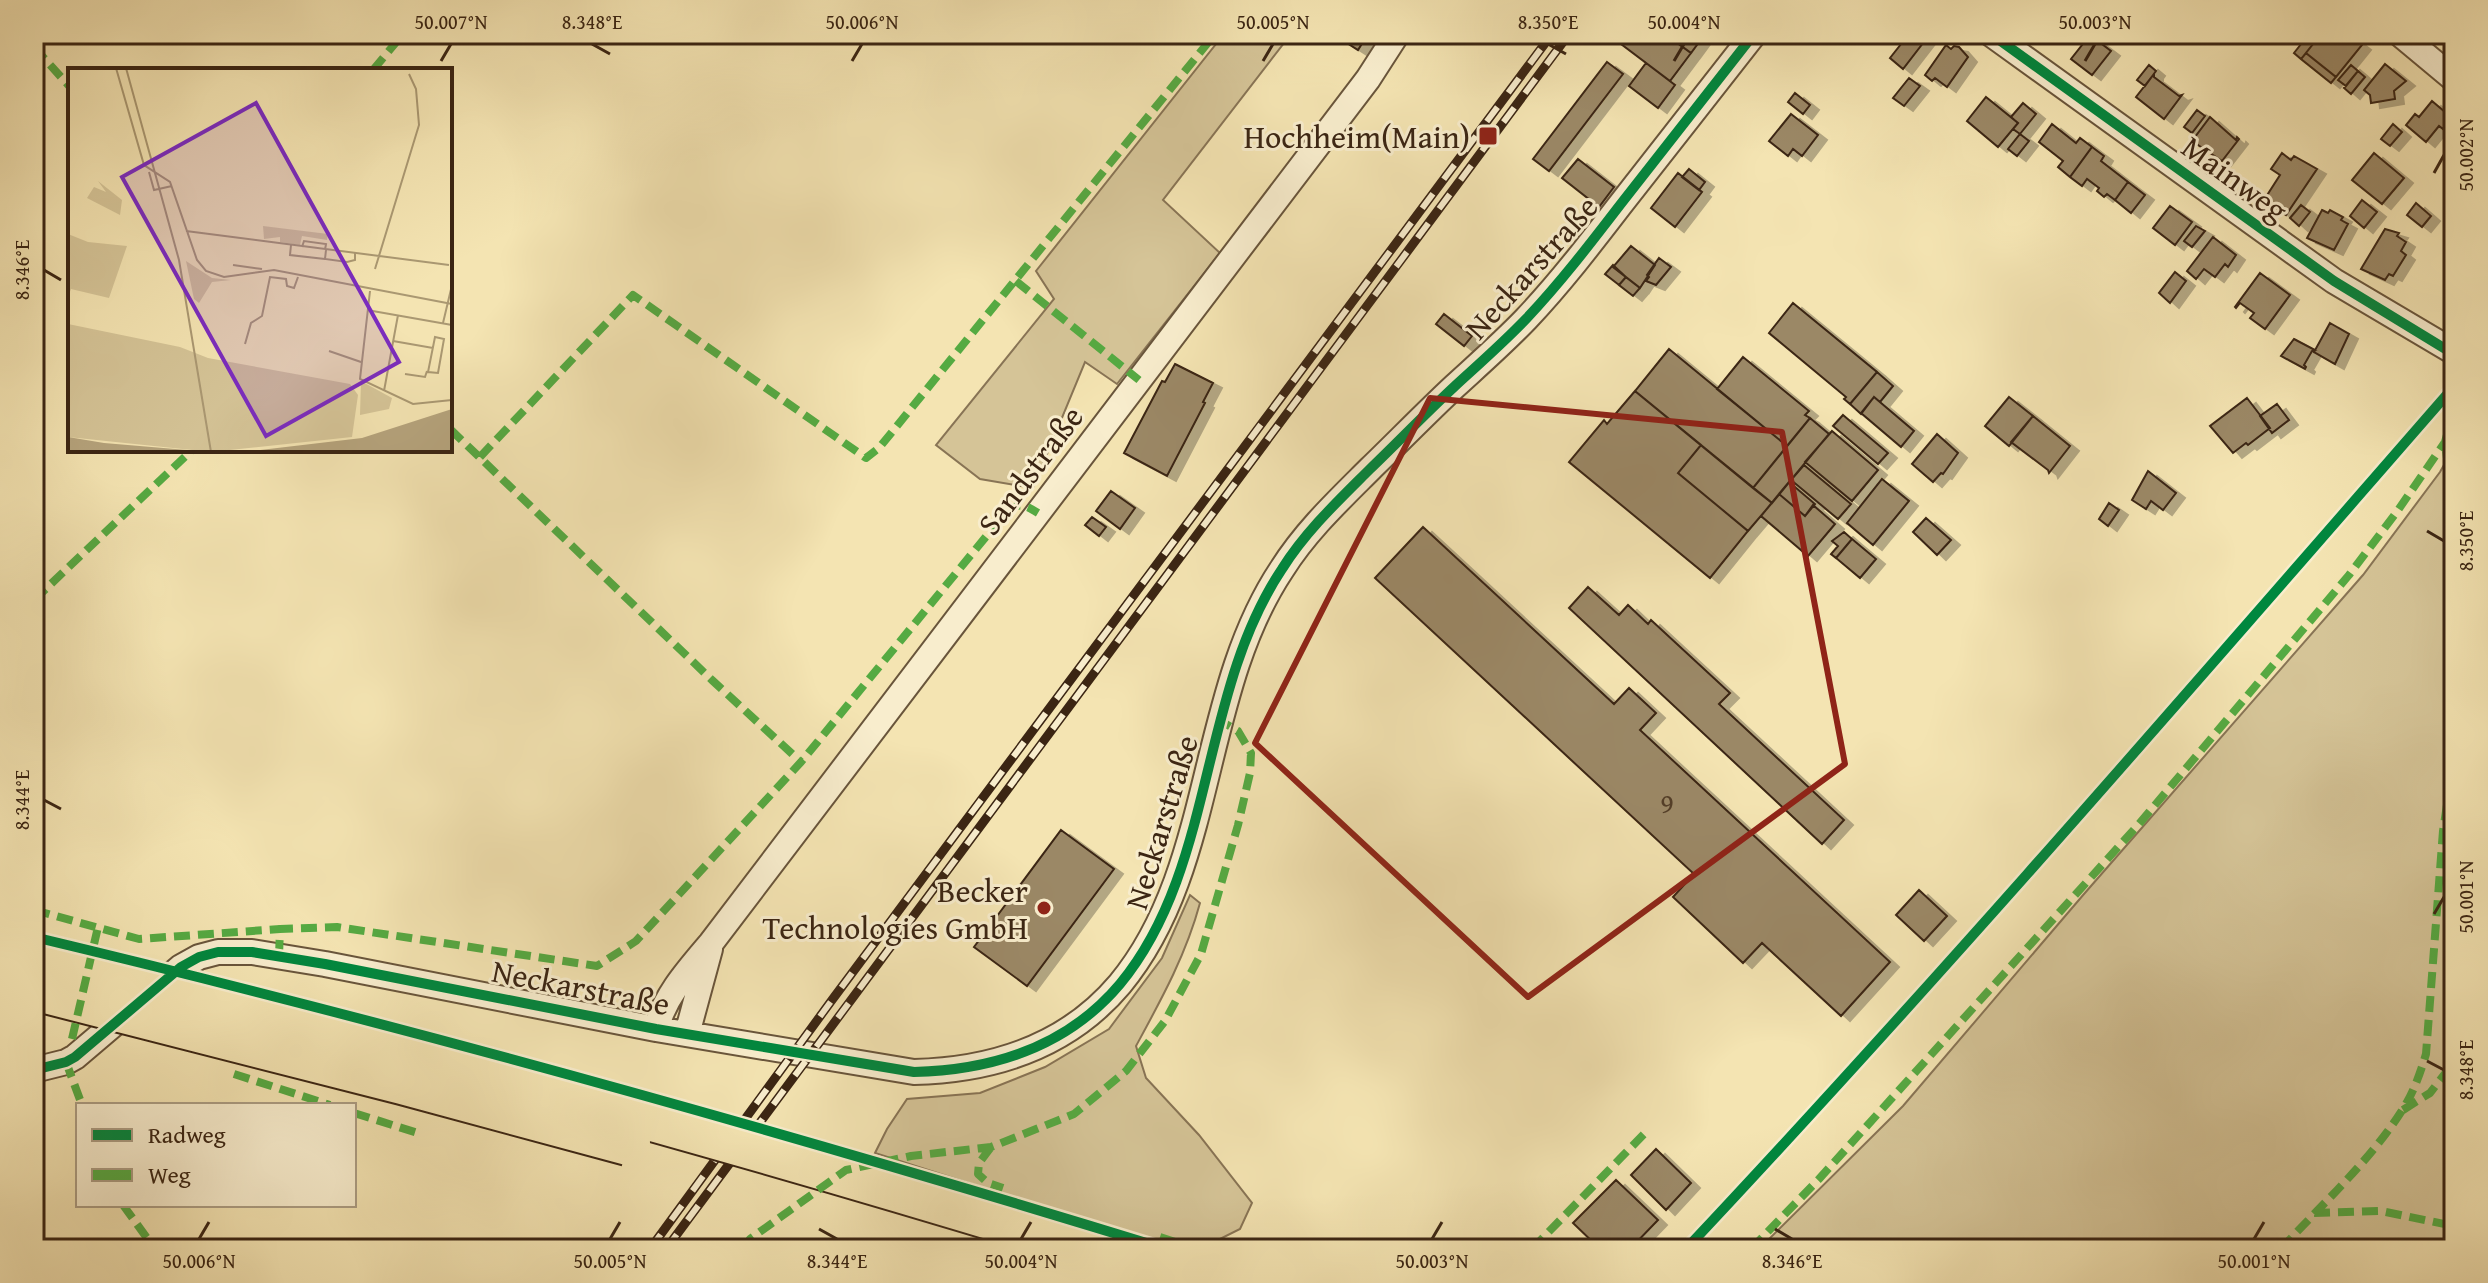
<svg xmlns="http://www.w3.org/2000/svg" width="2488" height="1283" viewBox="0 0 2488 1283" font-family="'Gentium Book Plus',serif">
<defs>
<filter id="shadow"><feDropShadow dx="9" dy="5" stdDeviation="0" flood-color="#0004"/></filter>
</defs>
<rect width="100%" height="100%" fill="#f4e4b2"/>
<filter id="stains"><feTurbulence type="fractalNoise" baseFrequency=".0025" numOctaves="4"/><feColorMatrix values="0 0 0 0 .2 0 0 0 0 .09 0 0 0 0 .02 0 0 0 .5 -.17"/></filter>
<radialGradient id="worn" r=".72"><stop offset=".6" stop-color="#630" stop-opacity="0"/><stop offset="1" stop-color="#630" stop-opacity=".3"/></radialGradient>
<path fill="#d5c497" stroke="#887455" stroke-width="2" d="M1224,34H1291L1163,200L1220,253L1117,384L1085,362L1033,488L980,479L936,445L1054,299L1036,271Z
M2454,447V1249H1759L1903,1106L2084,894L2363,575L2440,472Z
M1190,895L1200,903C1186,955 1161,1000 1136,1046L1146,1078L1199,1135L1252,1203L1240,1229L1200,1249H1175L875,1153L887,1129L907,1099L980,1093L1045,1067L1109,1029L1162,958Z"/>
<path fill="#9b8866" stroke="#3b2513" stroke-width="2" filter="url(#shadow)" d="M1333,34H1368L1358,50Z
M1628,34H1665L1691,53L1670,81L1621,44Z
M1665,34H1705L1691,53Z
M1909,34H1930L1903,69L1890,58Z
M2309,34L2317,39L2301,59L2294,53Z
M2321,34H2348L2362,45L2336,77L2306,53Z
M2090,35L2111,51L2092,75L2071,59Z
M1946,45L1951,49L1954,46L1959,47L1968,57L1947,87L1935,78L1932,81L1925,75Z
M2306,53L2336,77L2331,83L2301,59Z
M1607,62L1623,74L1549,171L1533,159Z
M1646,63L1675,85L1658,108L1629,86Z
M2385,64L2406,81L2394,91L2395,99L2371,103L2370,95L2364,90Z
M2149,65L2156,71L2145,86L2137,80Z
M2351,65L2358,71L2346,86L2338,80Z
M2358,71L2365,77L2351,94L2344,88Z
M2154,74V77L2179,96L2182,95L2164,119L2136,97Z
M1909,78L1920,86L1904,106L1893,98Z
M1795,93L1810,105L1803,114L1788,102Z
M1986,97L2018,123L1998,147L1967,121Z
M2432,101L2452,118L2443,129L2439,126L2426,142L2406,125L2415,114L2419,117Z
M2023,103L2036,114L2020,134L2013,129L2018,123L2011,117Z
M2197,110L2205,116L2192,133L2184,127Z
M1791,114L1818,135L1802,156L1793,149L1788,156L1769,141Z
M2210,117L2236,140L2237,137L2239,139L2222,161L2192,141Z
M2052,124L2076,143L2080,138L2092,147L2070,177L2058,167L2063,161L2039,142Z
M2393,124L2402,132L2390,146L2381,139Z
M2020,134L2029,141L2017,156L2008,149Z
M2092,147L2104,156L2101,161L2128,182L2115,200L2107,194L2104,197L2097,191L2099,188L2087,179L2082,186L2070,177Z
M2282,153L2291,160L2294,156L2317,169L2286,215L2264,200L2280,175L2271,169Z
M2374,153L2404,178L2382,204L2352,180Z
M1578,159L1614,187L1599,207L1562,178Z
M1689,169L1705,182L1699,190L1682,177Z
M1678,173L1702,192L1675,227L1651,208Z
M2128,182L2145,195L2131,213L2115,200Z
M2362,200L2377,212L2364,228L2350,216Z
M2416,203L2431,216L2422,227L2407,215Z
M2301,205L2310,212L2299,226L2290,218Z
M2170,206L2192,222L2175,245L2153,228Z
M2322,210L2328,213L2330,210L2343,217L2341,220L2348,224L2334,250L2307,238Z
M2196,226L2205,231L2192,247L2184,241Z
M2385,229L2399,233L2397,236L2406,242L2401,251L2406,255L2393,276L2389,274L2385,280L2361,269Z
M2213,237L2236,255L2228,267L2225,264L2215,277L2204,269L2196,279L2187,271Z
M1631,246L1655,265L1640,288L1613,267Z
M1659,258L1671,267L1656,285L1646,281L1649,277L1647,275Z
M1613,265L1626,277L1619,285L1605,274Z
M2175,272L2186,281L2170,303L2159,293Z
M2260,273L2290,295L2265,329L2250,318L2254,313L2240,303L2236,308L2235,307Z
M1626,277L1640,288L1633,296L1619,285Z
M1793,303L1877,372L1850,404L1844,399L1846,397L1769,333Z
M1444,314L1472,336L1464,346L1436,324Z
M2330,323L2349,334L2335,364L2314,352Z
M2294,339L2315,350L2312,351L2304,365L2306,367L2305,369L2281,356Z
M1669,349L1787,446L1753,488L1635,391Z
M1743,357L1809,411L1805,415L1810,418L1787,446L1717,389Z
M1175,364L1213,383L1203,402L1205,403L1167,476L1124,453L1162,381L1165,382Z
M1877,372L1893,386L1880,402L1874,397L1861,414L1850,404Z
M1635,391L1701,445L1678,473L1748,531L1710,578L1569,462L1604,420L1607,424Z
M1874,397L1914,431L1901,447L1861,413Z
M2009,397L2033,416L2009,446L1985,426Z
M2247,398L2270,428L2248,445L2246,443L2233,453L2210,426Z
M2277,404L2289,420L2272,433L2260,416Z
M1843,415L1888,453L1878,464L1833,426Z
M2033,416L2070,446L2049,473L2048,470L2011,442Z
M1810,418L1829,434L1772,503L1753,488Z
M1832,431L1878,470L1852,501L1805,462Z
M1937,434L1958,453L1943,474L1941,473L1933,482L1912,464Z
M1701,445L1772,503L1748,531L1678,473Z
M1804,465L1851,504L1838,519L1791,480Z
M2148,471L2176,493L2163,510L2151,501L2146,509L2132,500Z
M1882,479L1909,501L1873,545L1847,523Z
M1789,482L1815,504L1805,516L1779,494Z
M1111,491L1135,508L1120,529L1096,511Z
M1779,494L1805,516L1813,505L1835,524L1808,556L1761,516Z
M2109,503L2119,510L2108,526L2099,519Z
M1092,517L1106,527L1099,536L1085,525Z
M1926,518L1951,540L1937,555L1913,532Z
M1423,527L1614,704L1629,688L1656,713L1640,730L1890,962L1841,1016L1762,943L1743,963L1673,897L1694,874L1375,578Z
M1844,532L1852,539L1836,558L1831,554L1838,546L1832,541Z
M1852,539L1876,559L1860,578L1836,558Z
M1588,587L1619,615L1628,605L1648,624L1651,620L1730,693L1719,704L1844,820L1822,844L1569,608Z
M1061,830L1114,869L1027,986L974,947Z
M1919,890L1947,916L1924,941L1896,915Z
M1656,1149L1691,1183L1666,1210L1631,1175Z
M1616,1180L1658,1220L1630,1249H1600L1573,1223Z"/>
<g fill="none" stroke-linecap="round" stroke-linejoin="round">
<defs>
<path id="minor" d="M1991,34L2334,281L2454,352
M2400,34L2454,79
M656,1029C665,995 689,969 711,943L1368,79L1397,34
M687,1034L710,949
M34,1070L66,1062L75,1057L181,967L199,957L218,952H252L325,964L656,1029L914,1072C994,1070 1067,1047 1120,984C1216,868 1198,695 1282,569C1306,531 1338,501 1370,469C1398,442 1426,413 1455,386C1479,364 1504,342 1526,319C1560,283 1590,244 1620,205C1665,148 1709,91 1754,34"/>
</defs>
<use href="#minor" stroke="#69553b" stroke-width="28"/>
<use href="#minor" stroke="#f8edcd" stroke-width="24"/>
<defs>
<path id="rail" d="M650,1249L832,1000L1552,34
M666,1249L1569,34"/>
</defs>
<use href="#rail" stroke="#3b2513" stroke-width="9"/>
<use href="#rail" stroke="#f8edcd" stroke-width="6" stroke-dasharray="18" stroke-linecap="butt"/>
<defs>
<path id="motorway-bridge" d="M34,955C390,1044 744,1141 1095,1249
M34,988L402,1082L628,1143"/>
</defs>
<use href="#motorway-bridge" stroke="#3b2513" stroke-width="48" stroke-linecap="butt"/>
<use href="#motorway-bridge" stroke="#f4e4b2" stroke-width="44"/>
<path stroke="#55aa42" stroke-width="8" stroke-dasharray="16 8" stroke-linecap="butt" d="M34,47L70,87
M373,70L403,34
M1016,281L1139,380
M450,429L713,681L801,762
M2445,442L2454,516
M480,457L633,295L866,458L879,448L1215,34
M34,600L192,450
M34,910L139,939L280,929
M279,956L280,929L337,927L597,966L636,941L801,762L1007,511C1020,502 1025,505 1038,513
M72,1039L98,927
M66,1062L82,1105
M234,1074L330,1105
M2403,1110L2430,1093L2454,1062
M354,1113L421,1134
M991,1147L979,1163L978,1174L988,1183L1003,1188
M123,1205L155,1249
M2314,1213L2381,1211L2454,1226
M1160,1237L1197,1249
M743,1249L750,1239L846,1170L911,1156L991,1147L1074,1114L1126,1071L1165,1021L1201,954L1238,825L1250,773L1251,753L1238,731L1219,720
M1532,1249L1645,1133
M1751,1249L1819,1179L2139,824L2349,575L2396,513L2445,442L2451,420L2450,391
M2281,1249C2321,1205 2369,1162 2401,1112C2413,1094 2420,1074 2426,1054L2443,831L2454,759"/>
<defs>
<path id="cycleway" d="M1991,34L2334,281L2452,353
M34,937C415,1028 792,1134 1166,1249
M34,1070L66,1062L75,1057L181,967L199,957L218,952H252L325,964L656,1029L914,1072C994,1070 1067,1047 1120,984C1216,868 1198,695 1282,569C1306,531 1338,501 1370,469C1398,442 1426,413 1455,386C1479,364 1504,342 1526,319C1560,283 1590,244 1620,205C1665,148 1709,91 1754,34
M1686,1249C1948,970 2198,680 2450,391L2452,353"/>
</defs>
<use href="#cycleway" stroke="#f8edcd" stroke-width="15"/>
<use href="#cycleway" stroke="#00873e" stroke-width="10"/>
</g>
<path fill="none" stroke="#8f2418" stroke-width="6" stroke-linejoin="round" d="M1430,398L1782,432L1845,764L1528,997L1255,743Z"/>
<path fill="none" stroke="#3b2513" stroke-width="3" d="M592,44L610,54M1548,44L1566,54M441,61L451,44M852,61L862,44M1263,61L1273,44M1674,61L1684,44M2085,61L2095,44M2434,173L2444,155M44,270L61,280M2427,531L2444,541M44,800L61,809M2434,914L2444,897M2427,1061L2444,1070M819,1229L837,1239M1775,1229L1792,1239M199,1239L209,1222M610,1239L620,1222M1021,1239L1031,1222M1432,1239L1442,1222M2254,1239L2264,1222"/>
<g fill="#8f2418" stroke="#f8edcd" stroke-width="3">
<rect x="1478" y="126" width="20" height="20" rx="4"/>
<circle cx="1044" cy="908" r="8"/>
</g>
<g text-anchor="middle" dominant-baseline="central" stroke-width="6" stroke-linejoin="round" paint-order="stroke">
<g font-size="28" fill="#533e28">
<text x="1667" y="802">9</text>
</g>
<g font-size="32" fill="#3b2513" stroke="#f8edcd" text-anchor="end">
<text x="1470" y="136">Hochheim(Main)</text>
<text x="1028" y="890">Becker<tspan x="1028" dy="37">Technologies GmbH</tspan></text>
</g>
<g font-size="32" fill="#3b2513" stroke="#f8edcd">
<text transform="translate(2235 178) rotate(36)">Mainweg</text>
<text transform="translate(1531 267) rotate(-48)">Neckarstraße</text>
<text transform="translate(1030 470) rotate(-53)">Sandstraße</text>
<text transform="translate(1161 822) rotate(-73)">Neckarstraße</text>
<text transform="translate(581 987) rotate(11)">Neckarstraße</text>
</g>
</g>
<g transform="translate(68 68)">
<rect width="384" height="384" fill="#f4e4b2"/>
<path d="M30,113L54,132L52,147L19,130L26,119L38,124ZM195,158L260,166L259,172L234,168L232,177L212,174V169L196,171ZM0,166L20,174L59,178L41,230L3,221L0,229ZM118,193L144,210L163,212L144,214L131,235L126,231ZM0,256L112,279L140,290L282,316L290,327L284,369L143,384L0,369ZM293,313L324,330L321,341L292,347Z" fill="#d5c497"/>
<path d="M384,341V384H176L294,370ZM0,369L36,375L143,384H0Z" fill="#b5a37c"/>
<path fill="none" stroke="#aa9872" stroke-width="2" d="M48,0L76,97L102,114L129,192L138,203L156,209L206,202L384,236M58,0L111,192L143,384M81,104L86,122L104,118M118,163L381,197M223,177L222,187L257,191M234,179L236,173L258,176L257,182M258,182L257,191L279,194L287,192V184M165,197L194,201M307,201L351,57L348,21L341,6M302,223L292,311L345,336L384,332M299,242L384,257M375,255L384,217M367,269L376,271L370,305L360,304ZM325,273L365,280M177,276L183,255L194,248L202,209L218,211L219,218L226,220L230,209M261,283L293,294M337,306L357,309L359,303M316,323L330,247"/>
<path fill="#7b2cbf" fill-opacity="0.15" stroke="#7b2cbf" stroke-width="4" d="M188,35L331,294L198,368L54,109Z"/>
<rect width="384" height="384" fill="none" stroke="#3b2513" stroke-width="4"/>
</g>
<rect width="2488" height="1283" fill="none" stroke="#f4e4b2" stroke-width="88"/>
<rect x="76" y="1103" width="280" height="104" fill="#f8edcd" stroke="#ac9d83" stroke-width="2"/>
<rect x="92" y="1129" width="40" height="12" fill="#00873e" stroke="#ac9d83" stroke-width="2"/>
<text x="148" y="1143" font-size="24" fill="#3b2513">Radweg</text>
<rect x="92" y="1169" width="40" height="12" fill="#55aa42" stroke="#ac9d83" stroke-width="2"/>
<text x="148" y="1183" font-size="24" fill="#3b2513">Weg</text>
<rect x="44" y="44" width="2400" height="1195" fill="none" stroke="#3b2513" stroke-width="3"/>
<g font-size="20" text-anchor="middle" fill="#3b2513">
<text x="451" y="29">50.007°N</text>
<text x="592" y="29">8.348°E</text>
<text x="862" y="29">50.006°N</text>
<text x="1273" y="29">50.005°N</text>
<text x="1548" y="29">8.350°E</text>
<text x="1684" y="29">50.004°N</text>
<text x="2095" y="29">50.003°N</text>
<text transform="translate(2466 155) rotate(-90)" y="7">50.002°N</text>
<text transform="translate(22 270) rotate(-90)" y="7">8.346°E</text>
<text transform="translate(2466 541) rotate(-90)" y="7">8.350°E</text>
<text transform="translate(22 800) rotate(-90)" y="7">8.344°E</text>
<text transform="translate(2466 897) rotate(-90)" y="7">50.001°N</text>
<text transform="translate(2466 1070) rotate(-90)" y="7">8.348°E</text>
<text x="199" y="1268">50.006°N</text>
<text x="610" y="1268">50.005°N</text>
<text x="837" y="1268">8.344°E</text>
<text x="1021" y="1268">50.004°N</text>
<text x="1432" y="1268">50.003°N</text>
<text x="1792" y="1268">8.346°E</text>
<text x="2254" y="1268">50.001°N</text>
</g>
<rect width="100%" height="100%" filter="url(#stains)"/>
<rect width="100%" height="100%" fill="url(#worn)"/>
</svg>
